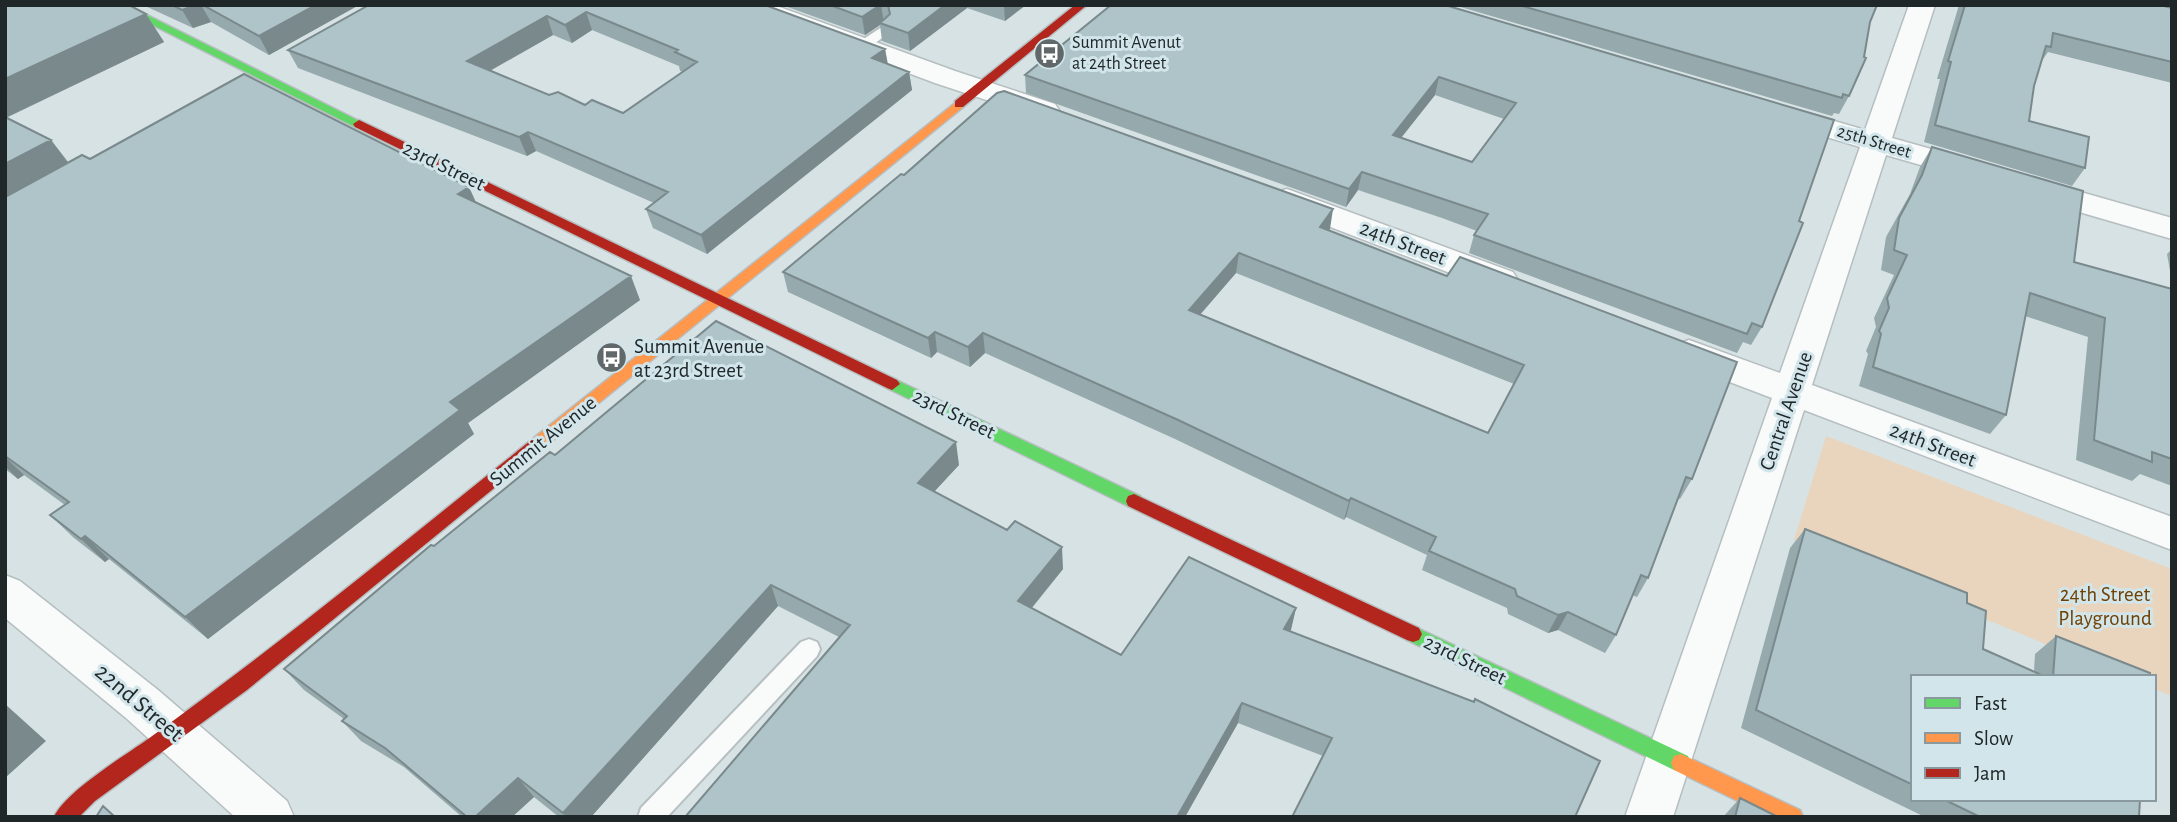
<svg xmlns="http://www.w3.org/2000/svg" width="2177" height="822" viewBox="0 0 2177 822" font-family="'Alegreya Sans',sans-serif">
<rect width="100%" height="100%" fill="#d7e2e4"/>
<path fill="#e9d5be" d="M1826,436L2172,569V696L2154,689V677H2125L1794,540Z"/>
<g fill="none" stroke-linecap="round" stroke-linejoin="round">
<defs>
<path id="lane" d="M885,25L890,26V32L866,50H856V44Z
M809,639L817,642L820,649L817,656L667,817H638L641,808L801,642Z"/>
<path id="street" d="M736,5H774L955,71L1055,104L1059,110L1055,116L1045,119L1035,116L935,83L740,10Z
M1909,5H1935L1892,138L1984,164L1988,171L1984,178L1973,180L1886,155L1812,385L2172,517V550L1804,410L1673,817H1625L1772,398L1677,362L1671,353L1677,344L1689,340L1780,373L1860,147L1773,121L1769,115L1773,109L1783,106L1865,130Z
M2035,179L2172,218V239L2024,196L2020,189L2024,182Z
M1287,189L1513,272L1518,280L1513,288L1501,291L1489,288L1276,206L1272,199L1276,192Z
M5,575L20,581L158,690L287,801L294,817H235L126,718L5,618Z"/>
<path id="fast" d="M113,5H127L365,124L359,128L355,127Z
M892,378L1140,496L1142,501L1140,506H1128L887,388L884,384L887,380Z
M1413,626L1688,756L1691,763L1688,770L1681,772L1674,770L1407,640L1404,634L1407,628Z"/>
<path id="slow" d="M959,100L965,104L963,107L542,449H530L528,445L530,441Z
M1681,754L1800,810L1803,817H1771L1674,770L1671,763L1674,756Z"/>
<path id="jam" d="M1075,5H1087L963,107H955V101Z
M359,120L897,380L900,384L892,390L887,388L355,127L353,124Z
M536,439L542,441L544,445L542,449L247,690L95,801L79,817H54C65,792 124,756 148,739C279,645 404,542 530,441Z
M1134,494L1419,628L1422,634L1419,640L1413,642L1407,640L1128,506L1126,501L1128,496Z"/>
</defs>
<use href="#lane" stroke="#b6bec0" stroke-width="4"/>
<use href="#street" stroke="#b6bec0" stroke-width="3"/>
<use href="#fast" stroke="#b6bec0" stroke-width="3"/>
<use href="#slow" stroke="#b6bec0" stroke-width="3"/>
<use href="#jam" stroke="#b6bec0" stroke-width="3"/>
<use href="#lane" fill="#f9fbfb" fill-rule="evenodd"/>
<use href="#street" fill="#f9fbfb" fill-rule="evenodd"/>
<use href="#fast" fill="#63d668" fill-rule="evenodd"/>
<use href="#slow" fill="#ff974d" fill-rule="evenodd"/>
<use href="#jam" fill="#b3261e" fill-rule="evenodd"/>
</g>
<path fill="#96a9ac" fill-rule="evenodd" d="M5,5L146,14L164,42L6,118L51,140L69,163L90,159L477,203L640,300L468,423L474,434L208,639L109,559L105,562L74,538L50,515L65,505L24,475L18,479L5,469Z
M143,5H359L269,55L211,22L193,28Z
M369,5H765L885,49L888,64L909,72L912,90L707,254L653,228L646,209L654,203L536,151L527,156L298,68L288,50ZM592,30L679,66L680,71L683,72L623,113L549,95L490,71L553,35L572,43Z
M782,5H1026L1005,21L967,8L910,51L882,41L880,25L865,35Z
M1445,5L1762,327L1751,345L1743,342L1737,353L1469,253L1474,235L1477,231L1442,218L1358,190L1346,207L1026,93L1025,75ZM1435,95L1504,119L1472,162L1401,138Z
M1454,5H1877L1870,22L1849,96L1839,114L1834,113L1832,116Z
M1959,5H2172V83L2048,52L2041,62L2034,86L2029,121L2085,168L2072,186L1924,142L1940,79H1937Z
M1932,147L2074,262L2172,289V486L2140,474L2132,481L2076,460L2088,337L2025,316L2006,415L1990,434L1859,386L1868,354L1866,351L1876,327L1874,318L1894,275L1881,270L1886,237L1910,194L1920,167Z
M904,175L1330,229L1328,231L1692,479L1680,499L1678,498L1648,578L1637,597L1632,595L1616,635L1605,653L1558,630L1548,633L1508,614L1507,608L1422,570L1427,555L1346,517L1344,520L1175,439L985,353L970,367L937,352L931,358L788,292L783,272ZM1236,273L1514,384L1488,433L1200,314Z
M2172,249V282L2167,254Z
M555,455L959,465L934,491L1063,569L1032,608L1121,655L1296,608L1290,632L1600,761L1323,756L1238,723L1185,817H685L839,637L778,606L591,817H559L534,797L512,817H462L404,767L361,741L342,721L344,719L304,690L284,669L434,546Z
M1805,529L1967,603L1983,649L2034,671L2035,654L2056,636L2150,677H1913V799H2140L2139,817H1925L1741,728L1790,548Z
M1740,798L1778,817H1723Z"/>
<path fill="#7a898c" d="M196,5H201L211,22L193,28L182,10Z
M316,5H359L269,55L259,36Z
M880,5H881L884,23H880V25L865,35L862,17Z
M945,5H967V8L910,51L908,33Z
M1004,5H1026L1005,21Z
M586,12L592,30L572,43L565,25Z
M146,14L164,42L5,118V79Z
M547,16L553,35L475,79L467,61Z
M885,49L888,67L872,58Z
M909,72L912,90L707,254L701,235Z
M1439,77L1435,95L1389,153L1393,135Z
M528,132L536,151L527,156L519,137Z
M51,140L69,164L5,199V164Z
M1362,172L1358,190L1346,207L1349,189Z
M469,187L480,211L458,194Z
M1333,209L1330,229L1316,247L1320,227Z
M1239,253L1236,273L1187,330L1189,310Z
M631,276L640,300L468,423L474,434L208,639L185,617L450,402Z
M935,332L937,352L931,358L928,338Z
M983,333L985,353L970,367L968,347Z
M956,442L959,465L922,505L918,483Z
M5,457L24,475L18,479L5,466Z
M1351,498L1346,517L1344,520L1349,501Z
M85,536L109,559L105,562L81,539Z
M1062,547L1063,569L1020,622L1018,601Z
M771,585L778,606L591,817H566L563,813Z
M1296,608L1291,630L1279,651L1284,629Z
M1568,612L1558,630L1548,633L1558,615Z
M1242,703L1238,723L1185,817H1177Z
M5,704L46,741L5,778Z
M518,778L534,797L512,817H475Z"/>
<path fill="#aec4c8" stroke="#7a898c" stroke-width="2" fill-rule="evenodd" d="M5,5H129L146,14L5,79Z
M172,5H196L182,10Z
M203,5H316L259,36Z
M369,5H765L885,49L872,58L909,72L701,235L646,209L668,192L528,132L519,137L288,50ZM586,12L678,50L675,52L697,62L623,113L592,100L585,105L558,92L549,95L467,61L547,16L565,25Z
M830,5H880L862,17Z
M888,5H945L908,33L880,23L890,14Z
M1111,5H1445L1834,120L1799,221L1803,223L1762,327L1752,323L1747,334L1474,235L1488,214L1362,172L1349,189L1025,75ZM1439,77L1516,103L1472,162L1393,135Z
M1519,5H1877L1870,22L1864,57L1866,58L1849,96L1843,94L1842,98Z
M1965,5H2160L2172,8V62L2053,33L2051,47L2046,46L2034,86L2029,121L2089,137L2085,168L1935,125L1951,62L1948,61Z
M244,74L469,187L458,194L631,276L450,402L460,410L185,617L85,536L81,539L50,515L69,502L5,456V197L82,155L90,159Z
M1004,91L1333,209L1320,227L1444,275L1447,276L1460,257L1737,362L1692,479L1686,477L1648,578L1641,575L1616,635L1568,612L1558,615L1517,596L1515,589L1429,551L1436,537L1351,498L1349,501L1176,419L983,333L968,347L935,332L928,338L783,272L901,174L904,175L997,93ZM1239,253L1524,365L1488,433L1189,310Z
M5,117L51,140L5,164Z
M1932,147L2083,191L2074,262L2172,289V459L2152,452V462L2094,440L2105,318L2030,293L2006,415L1873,367L1881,334L1879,331L1889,308L1887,298L1907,255L1894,250L1899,218L1922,175Z
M716,321L956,442L918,483L1007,530L1015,521L1062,547L1018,601L1121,655L1189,557L1296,608L1284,629L1474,702L1475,699L1600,761L1575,817H1292L1332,738L1242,703L1177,817H685L850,625L771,585L563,813L518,778L475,817H467L385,748L342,721L347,716L284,669L431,545L434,546L550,452L555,455Z
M1805,529L1967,593V603L1986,611L1983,649L2046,677H1913V785L1756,710Z
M2056,636L2150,673V677H2053Z
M1740,798L1778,817H1735Z
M1943,799H2140L2139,817H1980Z
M103,806L115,817H96Z"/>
<defs>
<symbol id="bus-disc" viewBox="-11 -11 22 22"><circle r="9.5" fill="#60686a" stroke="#d1e5ea"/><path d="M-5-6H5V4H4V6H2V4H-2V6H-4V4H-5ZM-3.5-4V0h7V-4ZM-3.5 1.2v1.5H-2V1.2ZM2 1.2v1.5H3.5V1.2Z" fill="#fff"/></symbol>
</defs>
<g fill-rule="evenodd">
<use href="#bus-disc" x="1032" y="36" width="35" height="35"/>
<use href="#bus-disc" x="594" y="340" width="35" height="35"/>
</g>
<g text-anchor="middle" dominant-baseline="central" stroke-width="6" stroke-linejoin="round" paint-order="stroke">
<g font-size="18" fill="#202729" stroke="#d1e5ea" text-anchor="start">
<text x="1072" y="43">Summit Avenut<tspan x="1072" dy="21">at 24th Street</tspan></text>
</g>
<g font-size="18" fill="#202729" stroke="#d1e5ea">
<text transform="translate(1874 142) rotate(17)">25th Street</text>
</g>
<g font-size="21" fill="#202729" stroke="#d1e5ea">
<text transform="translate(444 166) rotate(26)">23rd Street</text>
<text transform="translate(1403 243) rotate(21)">24th Street</text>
<text transform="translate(1786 411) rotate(-71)">Central Avenue</text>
<text transform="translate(954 414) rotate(26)">23rd Street</text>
<text transform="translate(543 441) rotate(-39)">Summit Avenue</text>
<text transform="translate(1933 445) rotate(21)">24th Street</text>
<text transform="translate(1465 660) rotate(26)">23rd Street</text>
</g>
<g font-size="21" fill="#202729" stroke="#d1e5ea" text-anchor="start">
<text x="634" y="346">Summit Avenue<tspan x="634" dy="24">at 23rd Street</tspan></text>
</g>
<g font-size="21" fill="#704102" stroke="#d1e5ea">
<text x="2105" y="594">24th Street<tspan x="2105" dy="24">Playground</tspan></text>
</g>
<g font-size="24" fill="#202729" stroke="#d1e5ea">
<text transform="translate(139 703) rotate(40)">22nd Street</text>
</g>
</g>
<rect width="2177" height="822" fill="none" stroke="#202729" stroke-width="14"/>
<rect x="1911" y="675" width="245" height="126" fill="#d1e5ea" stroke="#8a999d" stroke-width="2"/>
<rect x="1925" y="698" width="35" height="10" fill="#63d668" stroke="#8a999d" stroke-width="2"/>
<text x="1974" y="710" font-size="21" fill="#202729">Fast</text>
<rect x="1925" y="733" width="35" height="10" fill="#ff974d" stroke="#8a999d" stroke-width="2"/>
<text x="1974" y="745" font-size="21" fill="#202729">Slow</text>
<rect x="1925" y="768" width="35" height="10" fill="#b3261e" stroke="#8a999d" stroke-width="2"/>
<text x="1974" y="780" font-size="21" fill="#202729">Jam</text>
</svg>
